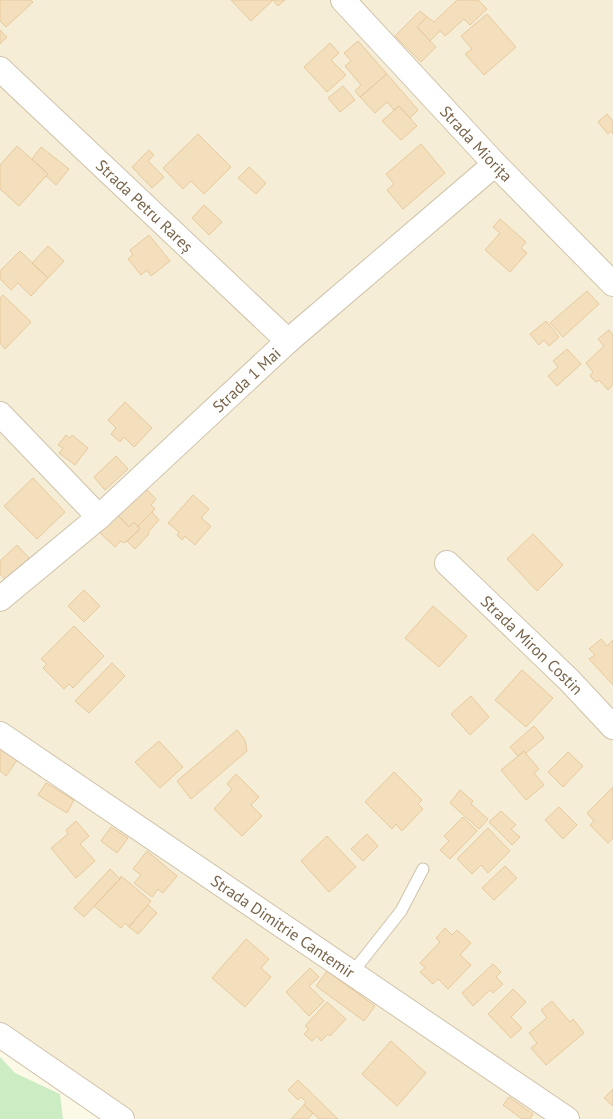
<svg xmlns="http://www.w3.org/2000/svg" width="613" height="1119" viewBox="0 0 613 1119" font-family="'PT Sans',sans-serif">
<rect width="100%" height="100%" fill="#fdf9e7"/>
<path fill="#f5edd5" d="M0,0H613V1119H137L0,1024Z"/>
<path fill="#ccecc4" d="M0,1057L15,1073L60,1094L63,1119H0Z"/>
<path fill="#f4dfbd" stroke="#e7c99d" d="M0,0H31L33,2L6,27L0,21Z
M231,0H285L278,6L273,0L251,21Z
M457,0H478L487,9L470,25L464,19L445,36L440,31L430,41L417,27L427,17L434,22Z
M420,11L427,17L417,27L436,47L421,62L395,36Z
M487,14L516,47L484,75L465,54L472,49L461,36Z
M0,30L7,37L0,44Z
M358,41L387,74L360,97L355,91L361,85L345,66L351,61L344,53Z
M330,43L339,53L331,60L346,75L327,92L304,67Z
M387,74L418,110L410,118L399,106L394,110L387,102L375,113L360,97Z
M343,86L355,100L340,112L328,98Z
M399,106L417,126L401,140L382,121Z
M607,114L613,121V134L611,131L608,134L598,122Z
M198,134L231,167L204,194L191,181L183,189L163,168Z
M421,144L445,173L403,209L387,190L394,184L386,174Z
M17,146L48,174L19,206L0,189V165Z
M41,147L69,169L56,185L46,176L48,174L32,159Z
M149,150L154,155L148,161L164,177L152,188L132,167Z
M249,167L266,183L256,194L238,178Z
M204,205L222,222L209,235L192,218Z
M500,219L526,242L521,248L527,253L510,272L485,250L500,233L493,227Z
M149,235L170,261L151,276L147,270L141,275L128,259L133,255L130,250Z
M48,246L64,261L48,278L32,263Z
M20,251L48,278L31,296L18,283L11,290L0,279V271Z
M587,291L599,304L563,337L550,323Z
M3,295L31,322L5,349L0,343V298Z
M546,321L559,337L549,346L544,340L539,345L530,334Z
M609,330L613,335V385L608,390L599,380L596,382L590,376L593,372L586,363L604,346L598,339Z
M567,349L581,364L557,386L548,376L558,367L553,361Z
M125,402L152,428L134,447L124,437L120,442L111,434L116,428L108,420Z
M66,435L70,438L72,435L88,448L75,465L59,453L63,448L58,445Z
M116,456L128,469L105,490L94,477Z
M33,478L65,512L37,539L4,506Z
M144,487L156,499L151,505L155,509L138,526L134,522L129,527L117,514Z
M193,495L209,509L201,518L211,526L195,545L185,536L182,540L177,535L179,532L168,523Z
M152,512L159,520L148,532L149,534L135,549L127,541L140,529L138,526Z
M117,514L129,527L134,522L140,529L127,541L124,543L121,541L115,547L99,532Z
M533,534L563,565L537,591L507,559Z
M17,545L29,558L6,580L0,574V561Z
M84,590L100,606L84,622L68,606Z
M433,606L467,636L439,667L405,638Z
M74,626L104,656L73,688L69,684L64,689L43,668L47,664L41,659Z
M601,639L607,646L613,640V685L589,659L595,655L589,649Z
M112,663L125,676L89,713L75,701Z
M522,670L553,698L526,727L495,700Z
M471,696L489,717L470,735L451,714Z
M534,726L544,738L526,753L524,751L518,756L510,747Z
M237,730L245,740L247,751L191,799L177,781Z
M159,741L183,767L160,788L135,762Z
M0,747L18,759L6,776L0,771Z
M524,751L539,769L534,773L544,785L526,800L501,770Z
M568,752L583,766L563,787L548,772Z
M394,772L422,800L418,804L423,809L402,831L396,824L392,829L365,802Z
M236,774L259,797L251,805L262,816L242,836L214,809L232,789L227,784Z
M46,783L74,800L67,813L38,795Z
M613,787V838L608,843L590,825L594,821L587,813Z
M460,790L473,801L471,804L488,819L479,829L450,803Z
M559,807L577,825L563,839L545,820Z
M501,811L516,825L511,829L520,837L512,845L489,822Z
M463,817L477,831L450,859L440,850L449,841L444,836Z
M76,821L89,836L80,844L95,861L76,878L51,848L68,834L66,830Z
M111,827L128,838L117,853L101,841Z
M488,828L510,851L488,873L481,865L472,874L457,859Z
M367,834L378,846L363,861L351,849Z
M327,836L356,867L329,892L301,861Z
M147,851L177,876L163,893L158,889L152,897L134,883L141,875L133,869Z
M505,866L517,878L494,900L482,888Z
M110,869L120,879L84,917L74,908Z
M121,876L151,901L129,927L125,923L121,928L94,906L120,879Z
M148,905L157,913L138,934L129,927Z
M445,928L452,935L457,930L471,943L460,955L471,965L448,989L438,979L433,984L420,972L425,968L420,963L440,942L436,938Z
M246,939L269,959L261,968L271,977L245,1007L212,978Z
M493,964L501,972L496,977L503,984L493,993L490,990L473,1006L462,993Z
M310,968L319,977L309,986L324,1001L309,1016L286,992Z
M327,971L375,1006L364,1021L316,986Z
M513,989L526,1002L511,1017L522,1028L511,1038L488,1014Z
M552,1001L570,1022L573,1019L584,1033L546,1065L531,1048L537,1043L529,1033L547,1018L541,1010Z
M327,1002L346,1019L330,1036L328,1034L321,1041L317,1036L312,1041L304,1034L309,1029L305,1026Z
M391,1041L426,1073L397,1106L362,1074Z
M298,1080L338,1119H319L304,1105L306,1102L301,1097L298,1100L288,1090Z
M613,1089V1106L604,1098Z
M509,1097L533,1114L530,1119H522L503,1105Z
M304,1105L313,1113L308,1119H291Z"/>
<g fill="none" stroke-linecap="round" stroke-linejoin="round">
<defs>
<path id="lane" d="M352,973L401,911L423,869"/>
<g id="street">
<path id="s1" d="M343,0L495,164L613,284"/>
<path id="s2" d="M0,69L288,341"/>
<path d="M0,414L99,517"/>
<path id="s3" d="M447,563L569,680L613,727"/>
<path id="s4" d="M0,599L99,517L288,341L495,164"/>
<path id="s5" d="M0,734L567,1119"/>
<path d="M0,1035L122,1119"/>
</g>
</defs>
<use href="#lane" stroke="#d0c3ac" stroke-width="13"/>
<use href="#street" stroke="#d0c3ac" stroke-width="26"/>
<use href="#lane" stroke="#fff" stroke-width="11"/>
<use href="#street" stroke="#fff" stroke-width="24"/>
</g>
<g text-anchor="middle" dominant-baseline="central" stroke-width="4" stroke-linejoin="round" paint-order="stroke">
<g font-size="16" fill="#78644a" stroke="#fffcee">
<text stroke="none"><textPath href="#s1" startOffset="196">Strada Miorița</textPath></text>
<text stroke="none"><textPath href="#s2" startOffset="199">Strada Petru Rareș</textPath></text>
<text stroke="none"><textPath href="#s4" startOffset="330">Strada 1 Mai</textPath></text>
<text stroke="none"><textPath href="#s3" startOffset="118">Strada Miron Costin</textPath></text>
<text stroke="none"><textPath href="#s5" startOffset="342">Strada Dimitrie Cantemir</textPath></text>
</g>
</g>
</svg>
